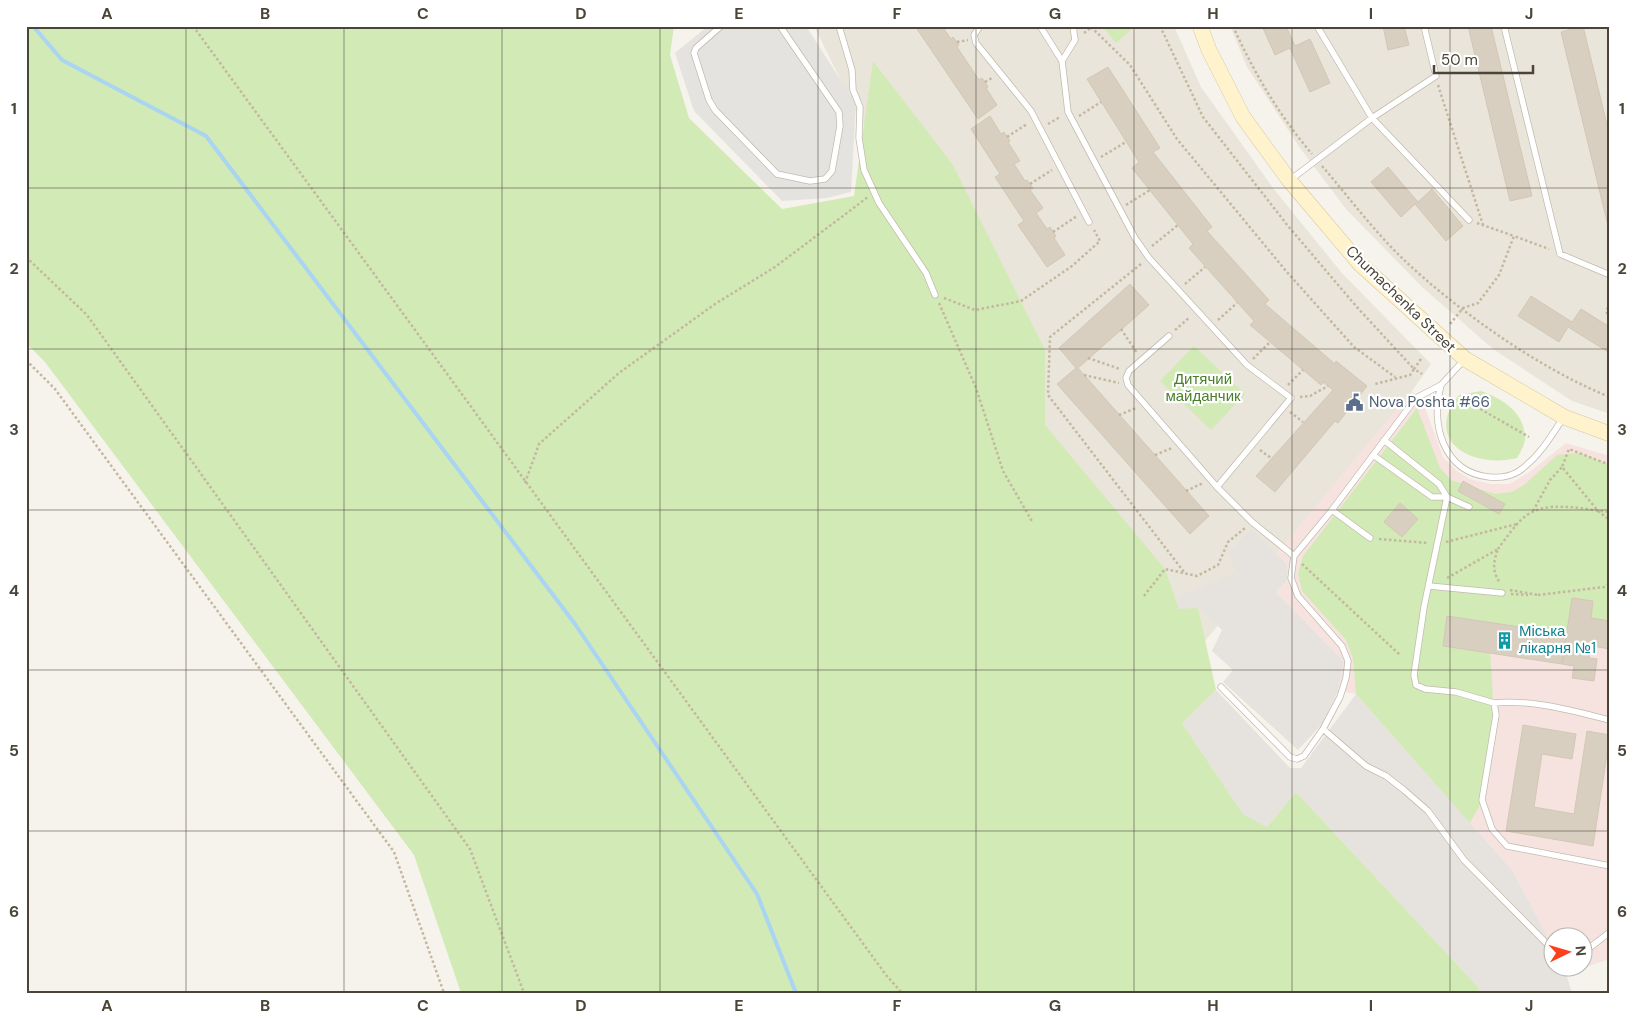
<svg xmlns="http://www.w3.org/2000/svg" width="1636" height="1019" viewBox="0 0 1636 1019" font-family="'DM Sans',sans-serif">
<rect width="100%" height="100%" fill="#f6f3ec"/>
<path fill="#eae5da" d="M814,26H1174L1201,87L1273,188L1341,272L1431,364L1412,391L1181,670L1008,418Z
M1230,26H1610V414L1572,401L1493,349L1422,287L1346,209L1300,148L1247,67Z"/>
<path fill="#e6e2dd" d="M1251,529L1287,564V581L1276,592L1344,661L1338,691L1322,724L1298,750L1223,682L1233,670L1212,651L1222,630L1198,608L1180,609L1178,597L1236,572L1228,553Z
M1216,690L1290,768H1301L1356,694L1513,871L1553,947L1554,966L1564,967L1572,993H1480L1478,987L1296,792L1267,827L1243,814L1182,723Z"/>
<path fill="#f6e3e0" d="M1412,391L1423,402L1443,457L1457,471L1470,479L1490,484H1509L1527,474L1566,443L1610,456V959L1568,973L1564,967L1584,966V936H1554L1553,947L1513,871L1356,694L1338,691L1344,661L1276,592L1287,581V564L1276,554Z"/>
<path fill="#d2eab5" d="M26,26H674L670,55L689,118L782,209L854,196L873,61L953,165L1045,350V425L1165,569L1179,609L1198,608L1216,690L1182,723L1243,814L1267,827L1296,792L1478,987L1480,993H461L414,855L45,362L26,343Z
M1102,26H1136L1116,43Z
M1194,346L1245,394L1211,430L1160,381Z
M1481,391C1503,399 1526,413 1525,440C1524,446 1520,453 1517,458C1473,469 1422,442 1459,395Z
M1417,408L1440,468L1451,480L1495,494L1512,492L1524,485L1557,455L1580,453L1610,465V621L1591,618L1593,601L1572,598L1567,634L1447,616L1443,646L1490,653C1494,700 1497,753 1482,799C1480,807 1474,815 1470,823L1356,694L1353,659L1346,640L1302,591L1298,573L1303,556Z"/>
<path fill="#e5e3e0" d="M708,26H806L856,104L851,192L827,198L782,201L694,111L675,53Z"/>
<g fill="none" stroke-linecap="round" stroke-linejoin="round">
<path stroke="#a9d4f2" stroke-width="4" d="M33,26L62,60L206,136L575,624L757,894L796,993"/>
</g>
<path fill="#d8cfc1" stroke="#d3c7b4" d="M915,26H942L951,39L953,37L957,42L959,45L957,47L979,80L982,78L985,82L988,87L986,88L997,105L978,119Z
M1262,26H1286L1295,46L1310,39L1330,83L1310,92L1290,48L1275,55Z
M1383,26H1404L1409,45L1388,50Z
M1468,26H1491L1532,196L1510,201Z
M1583,26L1610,137V234L1561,32Z
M1108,67L1160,148L1153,152L1212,227L1207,231L1269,300L1265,304L1335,364L1336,361L1367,386L1338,423L1335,421L1275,492L1256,476L1333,390L1323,382L1321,385L1250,325L1254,321L1189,248L1193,244L1132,168L1139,162L1087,79Z
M990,116L1001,134L1004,132L1010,141L1008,142L1020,161L1014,164L1025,181L1027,180L1033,188L1030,190L1043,208L1036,213L1047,229L1050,227L1056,236L1054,238L1065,255L1047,267L1018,225L1024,221L995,177L1000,174L971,129Z
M1388,167L1418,202L1432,189L1463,226L1446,241L1415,204L1401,217L1371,182Z
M1130,284L1149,305L1078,368L1209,516L1190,534L1057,384L1076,368L1059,348Z
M1531,296L1572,322L1581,309L1610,327V353L1568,327L1559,342L1518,316Z
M1463,481L1505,504L1499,514L1458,491Z
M1400,503L1418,519L1402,537L1384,522Z
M1572,598L1593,601L1591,618L1610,621V649L1591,646L1589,658L1597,659L1594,681L1572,678L1574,666L1562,664Z
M1447,616L1567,634L1562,664L1443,646Z
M1523,725L1576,734L1572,759L1542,754L1534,807L1574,814L1587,731L1610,735L1593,846L1506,831Z"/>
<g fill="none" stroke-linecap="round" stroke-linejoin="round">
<defs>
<path id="lane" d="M721,26L696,48L694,53L709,100L715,110L777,174L810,181L825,179L832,171L840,126L839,112L780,26
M839,26L852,70L853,90L860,107L859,138L864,170L879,203L926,273L935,295
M980,26L974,35L976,43L1031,111L1089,222
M1040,26L1062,61L1068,112L1135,238L1149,258L1247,365L1291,398L1217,487L1128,385L1126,378L1129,371L1169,336
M1317,26L1372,118L1469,220
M1504,26L1560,254L1610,275
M1062,61L1075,40L1073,26
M1290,180L1372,118L1436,76L1424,26
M1441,385C1430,424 1443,472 1489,477C1499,478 1510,477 1519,471C1538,458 1551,437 1563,418
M1384,440L1439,484L1447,497
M1373,455L1432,497H1447
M1217,487L1252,522L1294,556
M1469,507L1447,497L1424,607L1414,675L1416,685L1425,689L1456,692L1494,703L1496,715L1482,800L1492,829L1507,846L1610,866
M1332,510L1370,538
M1429,586L1502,593
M1221,687L1290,757L1297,759L1304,756L1323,729L1340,697L1346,678L1348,661L1342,646L1298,596L1291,578L1294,556L1332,510L1416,398L1441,385L1464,360
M1494,703C1531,699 1573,711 1610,720
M1323,729L1366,766L1386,776L1404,790L1428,811L1464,860L1554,951
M1584,952L1610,932"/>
<path id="secondary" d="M1200,26L1209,50L1243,117L1289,180L1360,264L1465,359L1564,417L1610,434"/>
</defs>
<use href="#lane" stroke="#c2bbae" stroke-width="7"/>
<use href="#secondary" stroke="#d6c79b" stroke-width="16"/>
<path stroke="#c4b79f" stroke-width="2.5" stroke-dasharray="2.5 2.5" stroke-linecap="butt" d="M193,26L886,975L902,993
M1160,26L1203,117L1288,226L1356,306L1414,369L1410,375L1375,384
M1233,26C1254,73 1279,115 1312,154
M1091,27L1130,65L1177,139L1286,271L1354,347L1395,377
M1084,33L1093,26
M957,42L968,40
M985,82L992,78
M1438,85L1483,225
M1079,116L1101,102
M1048,124L1060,117
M1007,137L1027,124
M1101,157L1126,142
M1322,166C1348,196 1373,230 1402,258C1455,309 1541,370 1610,397
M1030,184L1052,170
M1126,205L1150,190
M1477,223L1514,236
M1053,232L1077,216
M1152,246L1178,225
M26,257L87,315L470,849L524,993
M1141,264L1050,337L1048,395L1184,572
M1185,284L1205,267
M944,298L975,310L1021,301L1072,266L1100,241L1094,230
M939,303L976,388L1003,471L1033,523
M1610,303L1606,312L1610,316
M1218,320L1237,303
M1450,324L1463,308L1478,303L1499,275L1514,236L1549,249
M1121,329L1137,353
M1175,330L1190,317
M1088,358L1120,369
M1253,359L1270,342
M1421,359L1414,369L1422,374
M26,360L55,389L394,852L444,993
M1084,375L1119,383
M1288,385L1303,370
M1300,397L1310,396L1328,386
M1463,399L1529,437
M1290,412L1303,422
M1119,415L1136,408
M1260,450L1271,458
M1155,455L1172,448
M1610,465L1569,449L1562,467L1598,511L1610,520
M525,483L539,444L619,373L715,304L775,267L868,197
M1186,491L1203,483
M1533,511L1550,480L1562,467
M1379,539L1428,543
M1446,542L1517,524
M1498,549C1507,537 1518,519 1532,512C1555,501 1586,510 1610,512
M1302,564L1400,655
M1447,578L1498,549C1493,562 1492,571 1500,583
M1510,590L1538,595
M1511,594L1528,595
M1538,595L1604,587L1610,583
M1144,596L1165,569L1197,576L1218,565L1228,542L1245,528"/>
<use href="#lane" stroke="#fff" stroke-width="5.5"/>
<use href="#secondary" stroke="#fff3cd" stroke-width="15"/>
</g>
<path fill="none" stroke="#4b4439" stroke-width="1" stroke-opacity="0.55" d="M186,26V993M344,26V993M502,26V993M660,26V993M818,26V993M976,26V993M1134,26V993M1292,26V993M1450,26V993M26,188H1610M26,349H1610M26,510H1610M26,670H1610M26,831H1610"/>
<defs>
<symbol id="civic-bare" viewBox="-9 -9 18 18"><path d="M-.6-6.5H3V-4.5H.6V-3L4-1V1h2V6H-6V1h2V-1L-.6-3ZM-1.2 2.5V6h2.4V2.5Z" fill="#5c6f8a" stroke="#fff" stroke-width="2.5" paint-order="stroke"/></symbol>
<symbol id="building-bare" viewBox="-9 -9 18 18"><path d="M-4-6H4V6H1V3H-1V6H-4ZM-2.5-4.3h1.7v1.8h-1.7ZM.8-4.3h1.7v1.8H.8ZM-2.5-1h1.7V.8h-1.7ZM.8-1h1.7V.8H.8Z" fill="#0f9aa8" stroke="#fff" stroke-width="2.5" paint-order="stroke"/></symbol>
</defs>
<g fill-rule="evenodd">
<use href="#civic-bare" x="1342" y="390" width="25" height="25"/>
<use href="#building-bare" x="1492" y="628" width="25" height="25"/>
</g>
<g text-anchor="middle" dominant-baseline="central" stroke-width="4.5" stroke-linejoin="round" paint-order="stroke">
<g font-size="15" fill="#4b4439" stroke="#fff">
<text transform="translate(1401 299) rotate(44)">Chumachenka Street</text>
</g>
<g font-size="15" fill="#4a7f2a" stroke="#fff">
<text x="1203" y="379">Дитячий<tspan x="1203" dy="17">майданчик</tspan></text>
</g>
<g font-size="15" fill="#4e5e75" stroke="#fff" text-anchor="start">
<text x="1369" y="402">Nova Poshta #66</text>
</g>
<g font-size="15" fill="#0d838f" stroke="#fff" text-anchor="start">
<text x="1519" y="631">Міська<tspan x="1519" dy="17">лікарня №1</tspan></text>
</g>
</g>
<rect width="1636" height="1019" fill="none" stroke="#ffffff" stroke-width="55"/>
<g transform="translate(1568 952) rotate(85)"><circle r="24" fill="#ffffff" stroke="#b7b4b0"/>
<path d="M0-4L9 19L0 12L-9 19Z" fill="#fc3f1d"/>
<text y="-8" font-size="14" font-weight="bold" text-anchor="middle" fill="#4b4439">N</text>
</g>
<path d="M1434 65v8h99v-8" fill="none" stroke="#4b4439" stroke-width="2.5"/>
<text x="1441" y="65" font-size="15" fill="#4b4439" stroke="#ffffff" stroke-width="4" paint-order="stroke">50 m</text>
<rect x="28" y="28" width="1580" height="964" fill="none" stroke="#4b4439" stroke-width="2"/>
<g font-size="16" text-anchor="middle" font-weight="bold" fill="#4b4439">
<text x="107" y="19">A</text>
<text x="265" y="19">B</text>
<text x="423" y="19">C</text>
<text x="581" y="19">D</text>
<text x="739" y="19">E</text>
<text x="897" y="19">F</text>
<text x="1055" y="19">G</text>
<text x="1213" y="19">H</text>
<text x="1371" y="19">I</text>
<text x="1529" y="19">J</text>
<text x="14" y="114">1</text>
<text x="1622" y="114">1</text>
<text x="14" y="274">2</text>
<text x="1622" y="274">2</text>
<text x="14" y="435">3</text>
<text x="1622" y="435">3</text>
<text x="14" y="596">4</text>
<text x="1622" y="596">4</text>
<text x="14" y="756">5</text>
<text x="1622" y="756">5</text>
<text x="14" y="917">6</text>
<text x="1622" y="917">6</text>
<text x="107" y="1011">A</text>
<text x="265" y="1011">B</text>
<text x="423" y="1011">C</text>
<text x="581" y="1011">D</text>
<text x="739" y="1011">E</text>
<text x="897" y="1011">F</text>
<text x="1055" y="1011">G</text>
<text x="1213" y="1011">H</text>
<text x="1371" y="1011">I</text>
<text x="1529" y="1011">J</text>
</g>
</svg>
